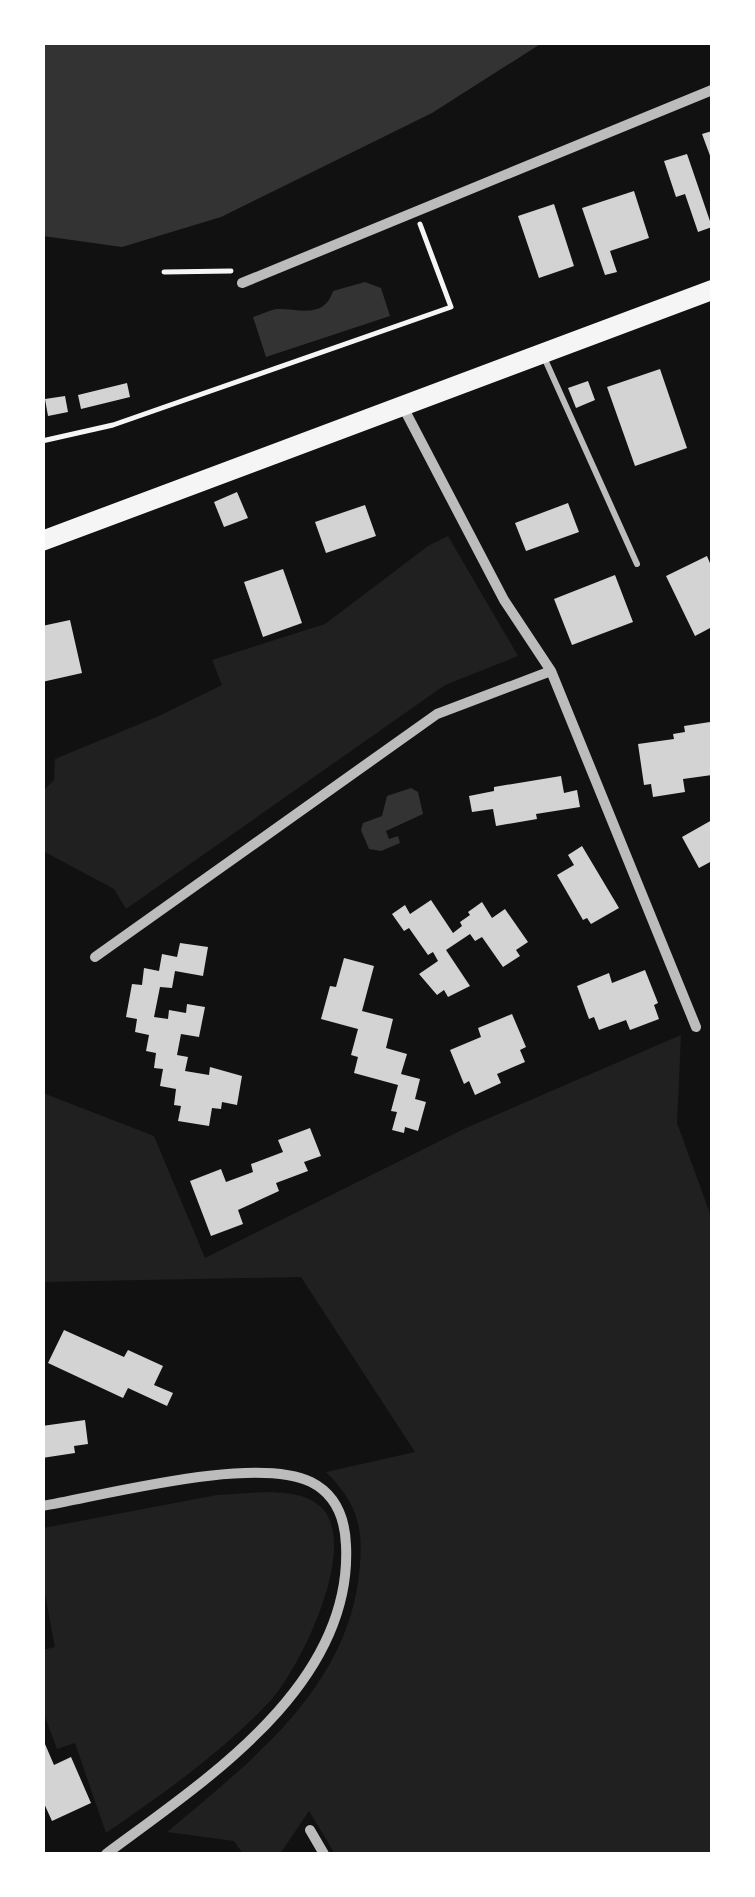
<svg xmlns="http://www.w3.org/2000/svg" width="755" height="1897" viewBox="0 0 755 1897" font-family="'Asap Condensed',sans-serif">
<rect width="100%" height="100%" fill="#111"/>
<path fill="#202020" d="M448,536L518,656L445,685L126,909L114,889L43,851V791L54,780L55,759L159,716L222,685L212,660L325,624L428,546Z
M681,1035L677,1123L712,1219V1854H335L309,1811L280,1854H243L234,1841L167,1832C249,1763 346,1690 359,1575C364,1529 359,1505 326,1472L415,1452L301,1277L43,1282V1093L154,1136L205,1258L466,1128Z
M266,1492C286,1493 308,1493 323,1509C358,1549 301,1666 272,1699C224,1751 164,1793 106,1833L75,1743L57,1749L43,1712V1650L55,1647L43,1583V1528L217,1495Z"/>
<path fill="#333" d="M43,42H542V43L432,113L221,217L122,247L43,236Z
M365,282L381,288L390,316L266,357L253,317C260,315 270,310 277,309C297,308 324,320 333,291Z
M411,788L418,792L423,814L386,831L389,839L398,836L400,843L381,851L369,849L361,830L363,823L382,816L387,796Z"/>
<path fill="#d3d3d3" d="M712,131V161L702,134Z
M687,154L712,227L698,232L685,194L676,197L664,161Z
M634,191L649,238L610,251L617,272L605,275L582,208Z
M554,204L574,266L539,278L518,216Z
M660,369L687,448L635,466L607,387Z
M588,381L595,400L576,408L568,388Z
M127,383L130,397L81,409L78,395Z
M65,396L68,412L48,416L45,399Z
M237,492L248,518L224,527L214,502Z
M568,503L579,532L526,551L515,523Z
M365,505L376,536L326,553L315,522Z
M707,556L712,568V627L695,636L666,576Z
M283,569L302,623L263,637L244,582Z
M615,575L633,622L572,645L554,599Z
M70,620L82,673L42,682V626Z
M710,722L712,775L683,779L685,792L653,797L651,784L644,785L638,744L674,739L673,734L685,732L684,726Z
M561,776L564,793L577,790L580,807L536,814L537,819L496,826L493,809L472,812L469,796L494,791V787Z
M712,820V861L699,868L682,837Z
M582,846L619,908L591,924L587,918L583,920L557,875L574,865L568,855Z
M431,900L453,933L462,926L460,922L470,915L468,912L482,902L492,918L505,909L528,942L516,950L520,956L503,967L482,937L475,941L470,934L446,950L470,986L448,997L444,990L437,995L419,974L438,961L433,952L428,955L409,928L404,931L392,914L405,905L410,914Z
M180,943L208,947L203,976L175,971L172,988L160,987L154,1017L168,1019L169,1010L186,1013L187,1004L205,1007L199,1037L181,1034L177,1055L188,1057L185,1071L209,1075L210,1067L242,1076L237,1105L222,1102L221,1109L212,1108L209,1126L178,1121L181,1106L174,1105L176,1089L160,1086L163,1069L154,1068L156,1053L146,1051L149,1035L135,1032L137,1019L126,1017L132,984L142,985L144,968L159,971L162,954L177,957Z
M344,958L374,966L362,1011L393,1019L386,1048L407,1054L401,1074L420,1079L415,1099L426,1102L418,1131L405,1127L404,1133L392,1130L397,1112L391,1111L398,1085L354,1073L358,1057L351,1055L358,1029L321,1019L330,986L336,987Z
M645,970L658,1003L654,1005L659,1019L630,1030L626,1020L599,1030L594,1017L589,1019L577,986L609,973L612,983Z
M512,1014L526,1047L520,1050L525,1062L497,1074L501,1083L475,1095L469,1081L464,1084L450,1050L481,1037L478,1028Z
M310,1128L321,1156L304,1162L308,1171L276,1183L279,1191L238,1210L243,1224L211,1236L190,1181L221,1169L226,1182L253,1172L251,1164L283,1152L278,1140Z
M64,1330L124,1357L128,1350L163,1366L154,1385L173,1393L167,1406L128,1388L123,1398L48,1363Z
M85,1420L88,1444L74,1446L75,1453L42,1458V1426Z
M42,1737L54,1765L71,1757L91,1803L52,1821L42,1799Z"/>
<g fill="none" stroke-linecap="round" stroke-linejoin="round">
<path stroke="#f5f5f5" stroke-width="5" d="M164,272L231,271
M42,441L113,425L451,307L420,224"/>
<path stroke="#bcbcbc" stroke-width="6" d="M543,355L637,564"/>
<path stroke="#bcbcbc" stroke-width="10" d="M242,283L712,90
M402,405L504,600L551,671L696,1027
M95,957L437,714L551,671
M42,1506C106,1495 255,1455 311,1482C337,1495 345,1519 346,1545C353,1686 204,1781 106,1854
M310,1830L324,1854"/>
<path stroke="#f5f5f5" stroke-width="20" d="M42,541L712,290"/>
</g>
<rect width="755" height="1897" fill="none" stroke="#ffffff" stroke-width="90"/>
</svg>
